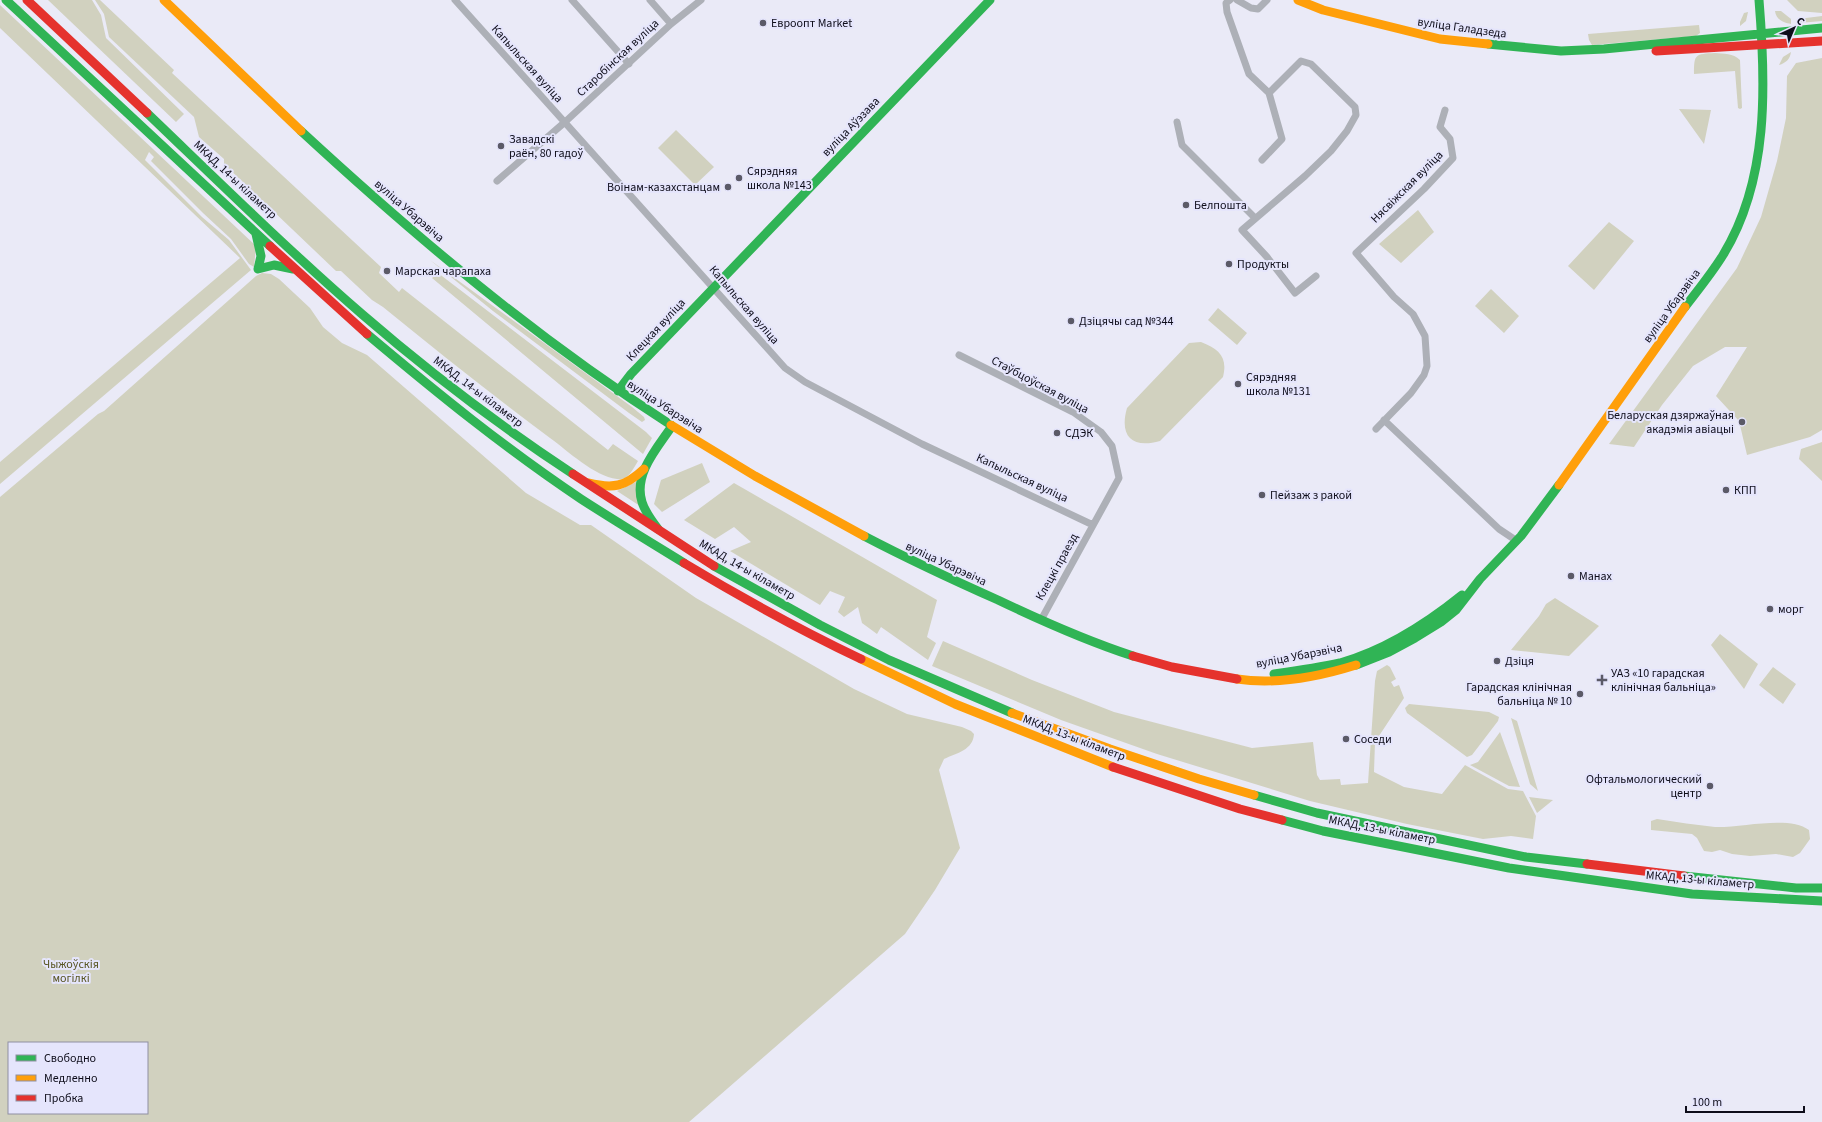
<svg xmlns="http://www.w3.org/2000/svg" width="1822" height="1122" viewBox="0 0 1822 1122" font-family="'Source Sans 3',sans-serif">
<rect width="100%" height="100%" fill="#eaeaf7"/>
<path fill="#d1d1bf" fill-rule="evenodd" d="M48,0H92L101,15L106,38L184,114L176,122Z
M95,0H100L174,70L172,73L381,267L379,273L399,292L402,288L608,450L613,444L638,461C633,469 628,481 617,479C594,476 568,451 550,438C494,396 438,352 383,307L372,300L341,271H336L224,164V159L199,137L194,117L109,37L104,14Z
M1787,0H1822V13L1798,11Z
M0,5L256,246L254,267L249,264L231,239L203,213L151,161L154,157L149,152L145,160L202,217L229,240L251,270L0,484V462L240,258L0,28Z
M1775,11H1781L1791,19V24C1784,23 1776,20 1775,11Z
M1748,12L1746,21L1740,26V22L1744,13Z
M1822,16V21L1799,23L1798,19Z
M1699,25L1700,33L1696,36L1592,45L1589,40L1588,34Z
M1791,52C1790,59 1786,63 1779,65L1783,57Z
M1715,53C1724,54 1733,53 1740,60L1742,108L1740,109L1738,108L1735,71L1694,74C1694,54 1695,54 1715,53Z
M1822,58V430L1810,437L1747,455L1739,421L1716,396L1747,347H1725L1693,366L1662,405L1634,447L1609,444L1737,268L1761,217L1777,161L1786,118L1787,76L1796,63Z
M1679,109L1711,110L1704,144Z
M676,130L714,167L695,185L658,148Z
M1418,210L1434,232L1401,263L1379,244Z
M1609,222L1634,241L1594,290L1568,266Z
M430,260L632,407L644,417L645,420L642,422L629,413L493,311Z
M262,273L271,274L279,279L310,308L323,327L342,343L367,355L526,493L580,525H591L696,598L854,689L907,714L962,727L971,731L974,734C973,750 957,753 944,759L939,770L960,848L935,890L905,934L689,1122H0V497L98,414L104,411L256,276ZM9,1043H147V1113H9Z
M438,273L646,432L652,438L643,454L432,278Z
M1491,289L1519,316L1504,333L1475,306Z
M1218,308L1247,333L1237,345L1208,320Z
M1201,342C1219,349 1228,357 1223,377L1160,441C1132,449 1119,436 1127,408L1189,343Z
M1822,442V481L1799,459L1801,449Z
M702,463L710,482L662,512L654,504L661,480Z
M638,481L640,506L617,491Z
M734,483L937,600L927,637L936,643L928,660L881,627L877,634L862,623L858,607L844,617L838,612L845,597L830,591L820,605L730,551L751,542L734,527L715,539L684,520Z
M1555,598L1599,626L1569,656L1511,650L1539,616L1546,604Z
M1720,634L1758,664L1744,689L1711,645Z
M943,641L1032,680L1114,712L1252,748L1313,742L1317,775L1320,780L1340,779L1341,785L1368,783L1375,681L1377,671L1387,665L1390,667L1396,679L1391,682L1394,687L1399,685L1404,698L1375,742L1374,772L1404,787L1442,794L1465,765L1508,789L1523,791L1536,816L1533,839L1511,836L1483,839L1407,824L1310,801L1157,754L1061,720L932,666Z
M1773,667L1796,684L1783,704L1759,685Z
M1409,704L1489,712L1499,717L1498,721L1472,755L1467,757L1407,713L1405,708Z
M1511,718L1517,721L1538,791L1530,784Z
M1500,732L1520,787L1509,786L1470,765L1478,762Z
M1529,797L1553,800L1537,813Z
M1657,819C1677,822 1696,825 1715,827C1741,828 1789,815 1809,830L1810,839L1800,853L1793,857L1776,854L1750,856L1732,854L1720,850L1712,852L1704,851L1697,838L1692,834L1651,830V821Z"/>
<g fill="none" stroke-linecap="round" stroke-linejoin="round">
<path stroke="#adb0b7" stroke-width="7" d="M455,0L785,368L805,382L922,444L1093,525
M572,0L629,64
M650,0L671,24
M1230,0L1226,3L1227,12L1249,74L1269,93L1282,139L1262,160
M1237,0L1251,8L1258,9L1267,0
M1269,93L1301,61L1311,64L1355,107L1356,115L1347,131L1331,151L1305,176L1242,230L1267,257L1295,293L1316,276
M1177,122L1182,145L1255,218
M497,181L565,122L671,24L701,0
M959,355L1073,412L1101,432L1112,446L1119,478L1041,620
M1384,420L1499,529L1517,541
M1376,429L1411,393L1424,375L1427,366L1425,336L1413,314L1394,297L1356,253L1424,189L1453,158L1450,139L1440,127L1445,110"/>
<path stroke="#30b455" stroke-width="9" d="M6,0L270,246
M1488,44L1561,51L1604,49L1822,28
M147,113C218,181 289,251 363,315C430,373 500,426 573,474
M301,131C418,239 537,339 671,425
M256,234L261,256L258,269
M258,269L274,265L293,269
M1685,307C1698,290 1712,273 1723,255C1769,180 1766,85 1759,0
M367,334C436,392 506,449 581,499C615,521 650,542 684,563
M618,391L631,374L990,0
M658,529C652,521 645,512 642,502C633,474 658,447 672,426
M864,536C908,559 953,580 998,600C1042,621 1087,641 1133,656
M714,566L820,625L889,660L1012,713
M1356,665L1389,652L1415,638L1441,622L1456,610L1480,579L1521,536L1559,485
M1274,674C1296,671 1318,668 1340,663C1386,650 1426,624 1462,595
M1254,795L1317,813L1526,857L1587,864
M1282,820L1323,831L1509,868L1692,894L1822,901
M1684,876L1796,888H1822"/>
<path stroke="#ff9f0a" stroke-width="9" d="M164,0L301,131
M1298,0L1323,10L1440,39L1488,44
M671,425L755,476L864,536
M588,483C613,489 625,487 644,469
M1559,485L1685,307
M861,659L955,704L1113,767
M1237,679C1277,685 1318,677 1356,665
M1012,713L1110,749L1199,779L1254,795"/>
<path stroke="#e5322d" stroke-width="9" d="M27,0L147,113
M1656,51L1822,41
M270,246L367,334
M573,474L714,566
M684,563C742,598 800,630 861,659
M1133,656L1172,667L1237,679
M1113,767L1240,809L1282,820
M1587,864L1684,876"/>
</g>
<g fill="#5b5a67" stroke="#e5e5fc" stroke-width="1.5">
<circle cx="763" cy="23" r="4"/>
<circle cx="501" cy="146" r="4"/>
<circle cx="739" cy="178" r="4"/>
<circle cx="728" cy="187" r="4"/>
<circle cx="1186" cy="205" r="4"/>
<circle cx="1229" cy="264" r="4"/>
<circle cx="387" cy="271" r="4"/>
<circle cx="1071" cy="321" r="4"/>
<circle cx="1238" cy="384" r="4"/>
<circle cx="1742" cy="422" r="4"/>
<circle cx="1057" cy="433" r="4"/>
<circle cx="1726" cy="490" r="4"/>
<circle cx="1262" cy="495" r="4"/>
<circle cx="1571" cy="576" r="4"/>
<circle cx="1770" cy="609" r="4"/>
<circle cx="1497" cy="661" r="4"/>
<path d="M1600 674h4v4h4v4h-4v4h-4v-4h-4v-4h4z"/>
<circle cx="1580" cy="694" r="4"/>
<circle cx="1346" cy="739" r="4"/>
<circle cx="1710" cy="786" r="4"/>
</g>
<g text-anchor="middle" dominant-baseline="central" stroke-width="4" stroke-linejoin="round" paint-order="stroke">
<g font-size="12" fill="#0e0d1a" stroke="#e5e5fc" text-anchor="start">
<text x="771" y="23">Евроопт Market</text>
<text x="509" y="139">Завадскі<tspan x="509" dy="14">раён, 80 гадоў</tspan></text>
<text x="747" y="171">Сярэдняя<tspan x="747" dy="14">школа №143</tspan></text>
<text x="720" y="187" text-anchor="end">Воінам-казахстанцам</text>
<text x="1194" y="205">Белпошта</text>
<text x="1237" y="264">Продукты</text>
<text x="395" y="271">Марская чарапаха</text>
<text x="1079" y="321">Дзіцячы сад №344</text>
<text x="1246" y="377">Сярэдняя<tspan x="1246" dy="14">школа №131</tspan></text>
<text x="1734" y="415" text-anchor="end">Беларуская дзяржаўная<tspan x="1734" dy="14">акадэмія авіацыі</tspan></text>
<text x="1065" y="433">СДЭК</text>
<text x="1734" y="490">КПП</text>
<text x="1270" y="495">Пейзаж з ракой</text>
<text x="1579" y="576">Манах</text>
<text x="1778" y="609">морг</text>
<text x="1505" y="661">Дзіця</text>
<text x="1611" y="673">УАЗ «10 гарадская<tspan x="1611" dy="14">клінічная бальніца»</tspan></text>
<text x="1572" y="687" text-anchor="end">Гарадская клінічная<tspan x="1572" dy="14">бальніца № 10</tspan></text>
<text x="1354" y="739">Соседи</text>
<text x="1702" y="779" text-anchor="end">Офтальмологический<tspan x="1702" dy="14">центр</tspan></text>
</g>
<g font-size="12" fill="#0e0d1a" stroke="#e5e5fc">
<text transform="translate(1462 28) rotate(8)">вуліца Галадзеда</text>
<text transform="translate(618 58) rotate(-43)">Старобінская вуліца</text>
<text transform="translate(527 64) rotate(48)">Капыльская вуліца</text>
<text transform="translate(851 127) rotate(-46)">вуліца Аўэзава</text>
<text transform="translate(235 180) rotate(43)">МКАД, 14-ы кіламетр</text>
<text transform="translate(1407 187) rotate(-45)">Нясвіжская вуліца</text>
<text transform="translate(409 211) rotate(41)">вуліца Убарэвіча</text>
<text transform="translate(744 305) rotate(49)">Капыльская вуліца</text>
<text transform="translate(1672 306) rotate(-54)">вуліца Убарэвіча</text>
<text transform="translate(656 330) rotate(-47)">Клецкая вуліца</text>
<text transform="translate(1040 385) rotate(28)">Стаўбцоўская вуліца</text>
<text transform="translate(478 392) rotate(37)">МКАД, 14-ы кіламетр</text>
<text transform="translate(665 407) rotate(33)">вуліца Убарэвіча</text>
<text transform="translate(1022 478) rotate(25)">Капыльская вуліца</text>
<text transform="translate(946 564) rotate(25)">вуліца Убарэвіча</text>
<text transform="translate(1057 567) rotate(-61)">Клецкі праезд</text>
<text transform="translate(747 570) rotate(30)">МКАД, 14-ы кіламетр</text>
<text transform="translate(1299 656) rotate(-11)">вуліца Убарэвіча</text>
<text transform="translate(1074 738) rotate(21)">МКАД, 13-ы кіламетр</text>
<text transform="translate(1382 830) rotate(11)">МКАД, 13-ы кіламетр</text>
<text transform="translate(1700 880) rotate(5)">МКАД, 13-ы кіламетр</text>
</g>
<g font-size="12" fill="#575421" stroke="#e5e5fc">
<text x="71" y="964">Чыжоўскія<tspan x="71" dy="14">могілкі</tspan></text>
</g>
</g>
<rect x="8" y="1042" width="140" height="72" fill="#e5e5fc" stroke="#8f8fa2"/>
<rect x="16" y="1055" width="20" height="6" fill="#30b455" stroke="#8f8fa2"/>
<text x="44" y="1062" font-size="12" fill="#0e0d1a">Свободно</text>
<rect x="16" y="1075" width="20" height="6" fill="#ff9f0a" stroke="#8f8fa2"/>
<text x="44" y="1082" font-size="12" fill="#0e0d1a">Медленно</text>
<rect x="16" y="1095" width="20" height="6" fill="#e5322d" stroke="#8f8fa2"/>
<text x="44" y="1102" font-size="12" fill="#0e0d1a">Пробка</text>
<g transform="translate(1794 28) rotate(44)" stroke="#e5e5fc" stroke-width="3" paint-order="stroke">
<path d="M0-3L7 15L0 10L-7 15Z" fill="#0e0d1a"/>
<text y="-6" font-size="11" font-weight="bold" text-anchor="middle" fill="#0e0d1a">С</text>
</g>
<path d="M1686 1106v6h118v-6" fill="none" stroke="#0e0d1a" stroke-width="2"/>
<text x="1692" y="1106" font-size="12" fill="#0e0d1a" stroke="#e5e5fc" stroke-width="3" paint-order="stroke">100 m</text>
</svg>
